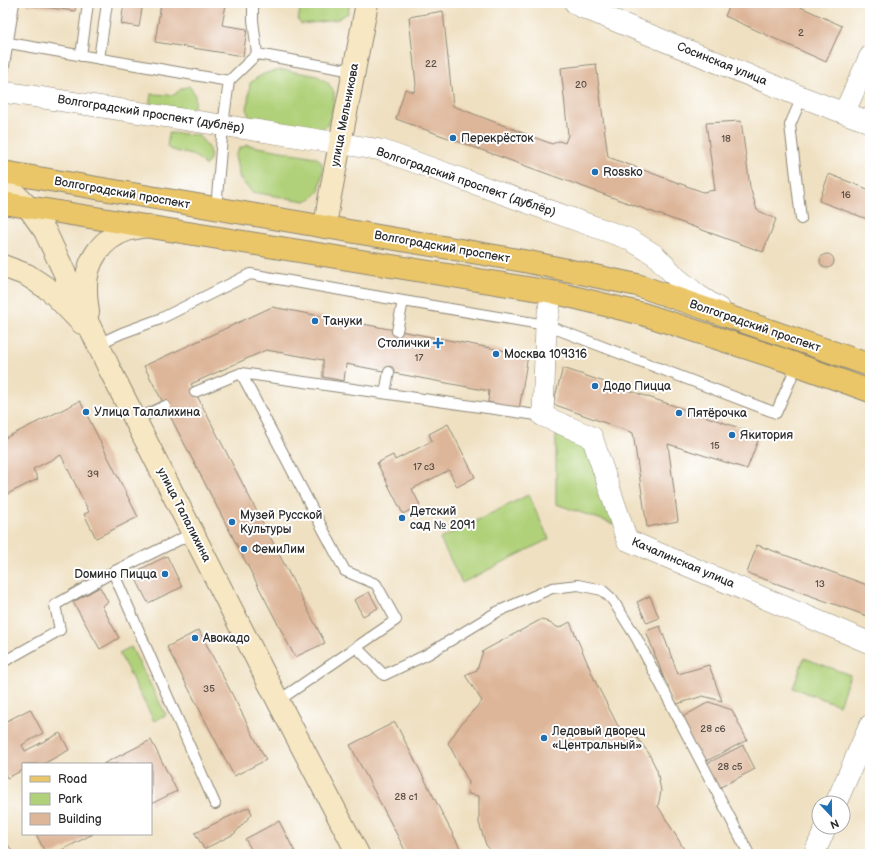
<svg xmlns="http://www.w3.org/2000/svg" width="873" height="857" viewBox="0 0 873 857" font-family="'Balsamiq Sans',sans-serif">
<rect width="100%" height="100%" fill="#fff"/>
<filter id="ink" filterUnits="userSpaceOnUse"><feTurbulence type="fractalNoise" baseFrequency=".025" numOctaves="2"/><feDisplacementMap in="SourceGraphic" scale="8" xChannelSelector="R" yChannelSelector="G"/><feConvolveMatrix kernelMatrix="1 2 1 2 8 2 1 2 1" color-interpolation-filters="sRGB"/></filter>
<filter id="wash" filterUnits="userSpaceOnUse"><feTurbulence type="fractalNoise" baseFrequency=".012" numOctaves="4" result="noise"/><feDisplacementMap in="SourceGraphic" scale="16" xChannelSelector="R" yChannelSelector="G"/><feGaussianBlur stdDeviation="0.9" result="paint"/><feColorMatrix in="noise" values="0 0 0 0 0 0 0 0 0 0 0 0 0 0 0 0 0 1.4 0 .05"/><feComposite in="paint" operator="in"/></filter>
<g filter="url(#wash)">
<rect width="100%" height="100%" fill="#efe0c1"/>
<path fill="#b0d179" stroke="#6e7e52" d="M301,3H350L348,13L338,19L328,21L301,24L298,21Z
M285,70L318,76L328,83L334,92V104L328,125L321,130L261,124L250,118L247,111L250,83C263,73 268,71 285,70Z
M189,86C197,95 198,104 189,113L149,108L151,94L174,95L181,89Z
M169,133L198,135C206,144 217,155 205,166C195,150 181,156 167,147Z
M247,145L315,157L321,161L323,170L319,191L312,198L305,201L252,192L240,179L235,156L239,149Z
M556,435L588,444L614,524L556,504Z
M528,495L549,539L462,583L440,539Z
M131,647L166,715L154,721L119,653Z
M804,658L850,675L839,705L793,688Z"/>
<g id="blocks">
<path fill="#ddb598" d="M27,3H76L75,11L27,5Z
M124,3H143L139,27L121,24Z
M161,3H215V4L226,5L222,25L247,29L243,56L155,42Z
M731,3H792L842,26L826,62L725,16Z
M443,11L453,106L552,144L559,141L565,143L568,135L561,68L596,64L608,157L703,192L715,190L706,123L741,121L750,187L757,210L776,219L763,252L396,119L405,89L414,92L416,85L409,17Z
M829,174L870,190V220L819,201Z
M820 261a7 7 0 1 1 14 0a7 7 0 1 1-14 0Z
M272,307L528,355L519,410L488,402L489,391L346,364L344,381L323,377V360L266,350L191,384L325,643L295,657L144,366Z
M563,368L760,435L747,469L668,444L678,521L647,527L633,433L553,404Z
M80,401L138,517L96,538L84,514L89,512L61,455L33,469L38,479L3,496V439Z
M448,424L475,477L457,487L449,470L412,489L420,505L403,514L377,463L393,455L395,460L432,441L429,434Z
M757,545L870,586V617L747,573Z
M167,556L182,587L148,603L133,573Z
M100,587L108,602L102,606L119,638L100,649L73,602Z
M369,592L378,608L363,616L354,600Z
M650,596L659,618L647,623L637,602Z
M542,619L559,628L570,622L596,683L618,726L634,734L648,752L657,770L661,791L658,806L687,854H494L486,845L479,823V796L468,794L469,782L448,743L461,724L482,701L465,675L477,670L483,651Z
M660,626L678,674L709,665L722,701L703,696L674,705L646,631Z
M199,630L266,760L234,776L167,647Z
M709,702L732,710L747,740L703,763L679,719Z
M30,709L43,733L22,745L25,751L60,733L69,750L43,764H23V770L7,778L3,770V723Z
M395,722L461,850L452,854H407L350,745Z
M151,740L177,791L151,804V764H103Z
M743,745L755,769L717,789L704,765Z
M249,807L252,814L234,834L204,849L195,833Z
M279,821L296,854H243L242,853L251,849L245,839Z
M36,834H93L54,854H46Z"/>
</g>
</g>
<g filter="url(#ink)">
<use href="#blocks" fill-opacity="0" stroke="#8d8676" stroke-width="1"/>
<g fill="none" stroke-linecap="round" stroke-linejoin="round">
<defs>
<path id="lane" d="M3,42L229,81
M257,54L353,71
M81,56L88,3
M99,59L107,3
M3,72L14,3
M216,209L223,125L229,81L257,54L253,20V3
M801,219L790,125L802,97
M397,331L403,301
M98,344L122,333L160,319L250,274L403,301L546,325L776,413L797,365
M241,373L345,571L376,584L396,620L278,701
M195,392L241,373L543,416
M385,393L389,372
M135,420L165,406
M113,572L215,804
M356,647L384,675L428,654L497,612L552,588L578,585L602,590L612,599L636,637L749,854
M3,662L60,630L55,605L113,572L193,533
M3,847L7,854"/>
<path id="street" d="M575,3L579,6L802,97L844,113L870,122
M3,92L31,96L313,139L381,150L629,239L655,255L677,278L698,295L720,309
M844,113L870,56
M552,292L546,325L543,416L592,437L627,540L870,643
M836,803L870,725
M814,854L826,827"/>
<path id="secondary" d="M3,182L28,207L45,231L110,370L278,701L358,854
M325,227L329,201L367,3
M3,266L27,275L51,291L82,323
M88,312C87,305 86,298 86,290C85,262 101,239 127,230C133,228 141,227 148,226"/>
<path id="primary" d="M3,172L478,253L529,262L637,285L870,365
M3,203L552,292L643,314L784,360L870,391"/>
</defs>
<use href="#lane" stroke="#8d8676" stroke-width="12"/>
<use href="#street" stroke="#8d8676" stroke-width="22"/>
<use href="#secondary" stroke="#8d8676" stroke-width="24"/>
<use href="#primary" stroke="#8d8676" stroke-width="24"/>
<use href="#lane" stroke="#fff" stroke-width="10"/>
<use href="#street" stroke="#fff" stroke-width="21"/>
<use href="#secondary" stroke="#f7e8c3" stroke-width="22"/>
<use href="#primary" stroke="#eac669" stroke-width="22"/>
</g>
</g>
<g fill="#1f6fb2" stroke="#fff" stroke-width="1.5">
<circle cx="453" cy="138" r="4"/>
<circle cx="595" cy="172" r="4"/>
<circle cx="315" cy="321" r="4"/>
<path d="M436 337h4v4h4v4h-4v4h-4v-4h-4v-4h4z"/>
<circle cx="496" cy="354" r="4"/>
<circle cx="595" cy="386" r="4"/>
<circle cx="86" cy="412" r="4"/>
<circle cx="679" cy="413" r="4"/>
<circle cx="732" cy="435" r="4"/>
<circle cx="402" cy="518" r="4"/>
<circle cx="232" cy="522" r="4"/>
<circle cx="244" cy="549" r="4"/>
<circle cx="165" cy="574" r="4"/>
<circle cx="195" cy="638" r="4"/>
<circle cx="544" cy="738" r="4"/>
</g>
<g text-anchor="middle" dominant-baseline="central" stroke-width="4" stroke-linejoin="round" paint-order="stroke">
<g font-size="10" fill="#584e46">
<text x="801" y="33">2</text>
<text x="431" y="64">22</text>
<text x="581" y="85">20</text>
<text x="726" y="139">18</text>
<text x="846" y="195">16</text>
<text x="419" y="358">17</text>
<text x="715" y="446">15</text>
<text x="424" y="467">17 с3</text>
<text x="93" y="474">39</text>
<text x="820" y="584">13</text>
<text x="209" y="689">35</text>
<text x="713" y="729">28 с6</text>
<text x="730" y="767">28 с5</text>
<text x="406" y="797">28 с1</text>
</g>
<g font-size="12" fill="#2b2b2b" stroke="#fff">
<text transform="translate(722 64) rotate(22)">Сосинская улица</text>
<text transform="translate(151 114) rotate(9)">Волгоградский проспект (дублёр)</text>
<text transform="translate(345 115) rotate(-79)">улица Мельникова</text>
<text transform="translate(466 182) rotate(19)">Волгоградский проспект (дублёр)</text>
<text transform="translate(122 193) rotate(10)">Волгоградский проспект</text>
<text transform="translate(442 247) rotate(10)">Волгоградский проспект</text>
<text transform="translate(755 326) rotate(19)">Волгоградский проспект</text>
<text transform="translate(184 515) rotate(63)">улица Талалихина</text>
<text transform="translate(683 563) rotate(23)">Качалинская улица</text>
</g>
<g font-size="12" fill="#2b2b2b" stroke="#fff" text-anchor="start">
<text x="461" y="138">Перекрёсток</text>
<text x="603" y="172">Rossko</text>
<text x="323" y="321">Тануки</text>
<text x="430" y="343" text-anchor="end">Столички</text>
<text x="504" y="354">Москва 109316</text>
<text x="603" y="386">Додо Пицца</text>
<text x="94" y="412">Улица Талалихина</text>
<text x="687" y="413">Пятёрочка</text>
<text x="740" y="435">Якитория</text>
<text x="410" y="511">Детский<tspan x="410" dy="14">сад № 2091</tspan></text>
<text x="240" y="515">Музей Русской<tspan x="240" dy="14">Культуры</tspan></text>
<text x="252" y="549">ФемиЛим</text>
<text x="157" y="574" text-anchor="end">Dомино Пицца</text>
<text x="203" y="638">Авокадо</text>
<text x="552" y="731">Ледовый дворец<tspan x="552" dy="14">«Центральный»</tspan></text>
</g>
</g>
<rect width="873" height="857" fill="none" stroke="#fff" stroke-width="16"/>
<rect x="22" y="763" width="130" height="72" fill="#ffffff" stroke="#aaaaaa"/>
<rect x="30" y="776" width="20" height="6" fill="#eac669" stroke="#aaaaaa"/>
<text x="58" y="783" font-size="12" fill="#2b2b2b">Road</text>
<rect x="30" y="793" width="20" height="12" fill="#b0d179" stroke="#aaaaaa"/>
<text x="58" y="803" font-size="12" fill="#2b2b2b">Park</text>
<rect x="30" y="813" width="20" height="12" fill="#ddb598" stroke="#aaaaaa"/>
<text x="58" y="823" font-size="12" fill="#2b2b2b">Building</text>
<g transform="translate(831 815) rotate(158)"><circle r="19" fill="#ffffff" stroke="#aaaaaa"/>
<path d="M0-3L7 15L0 10L-7 15Z" fill="#1f6fb2"/>
<text y="-6" font-size="11" font-weight="bold" text-anchor="middle" fill="#2b2b2b">N</text>
</g>
</svg>
